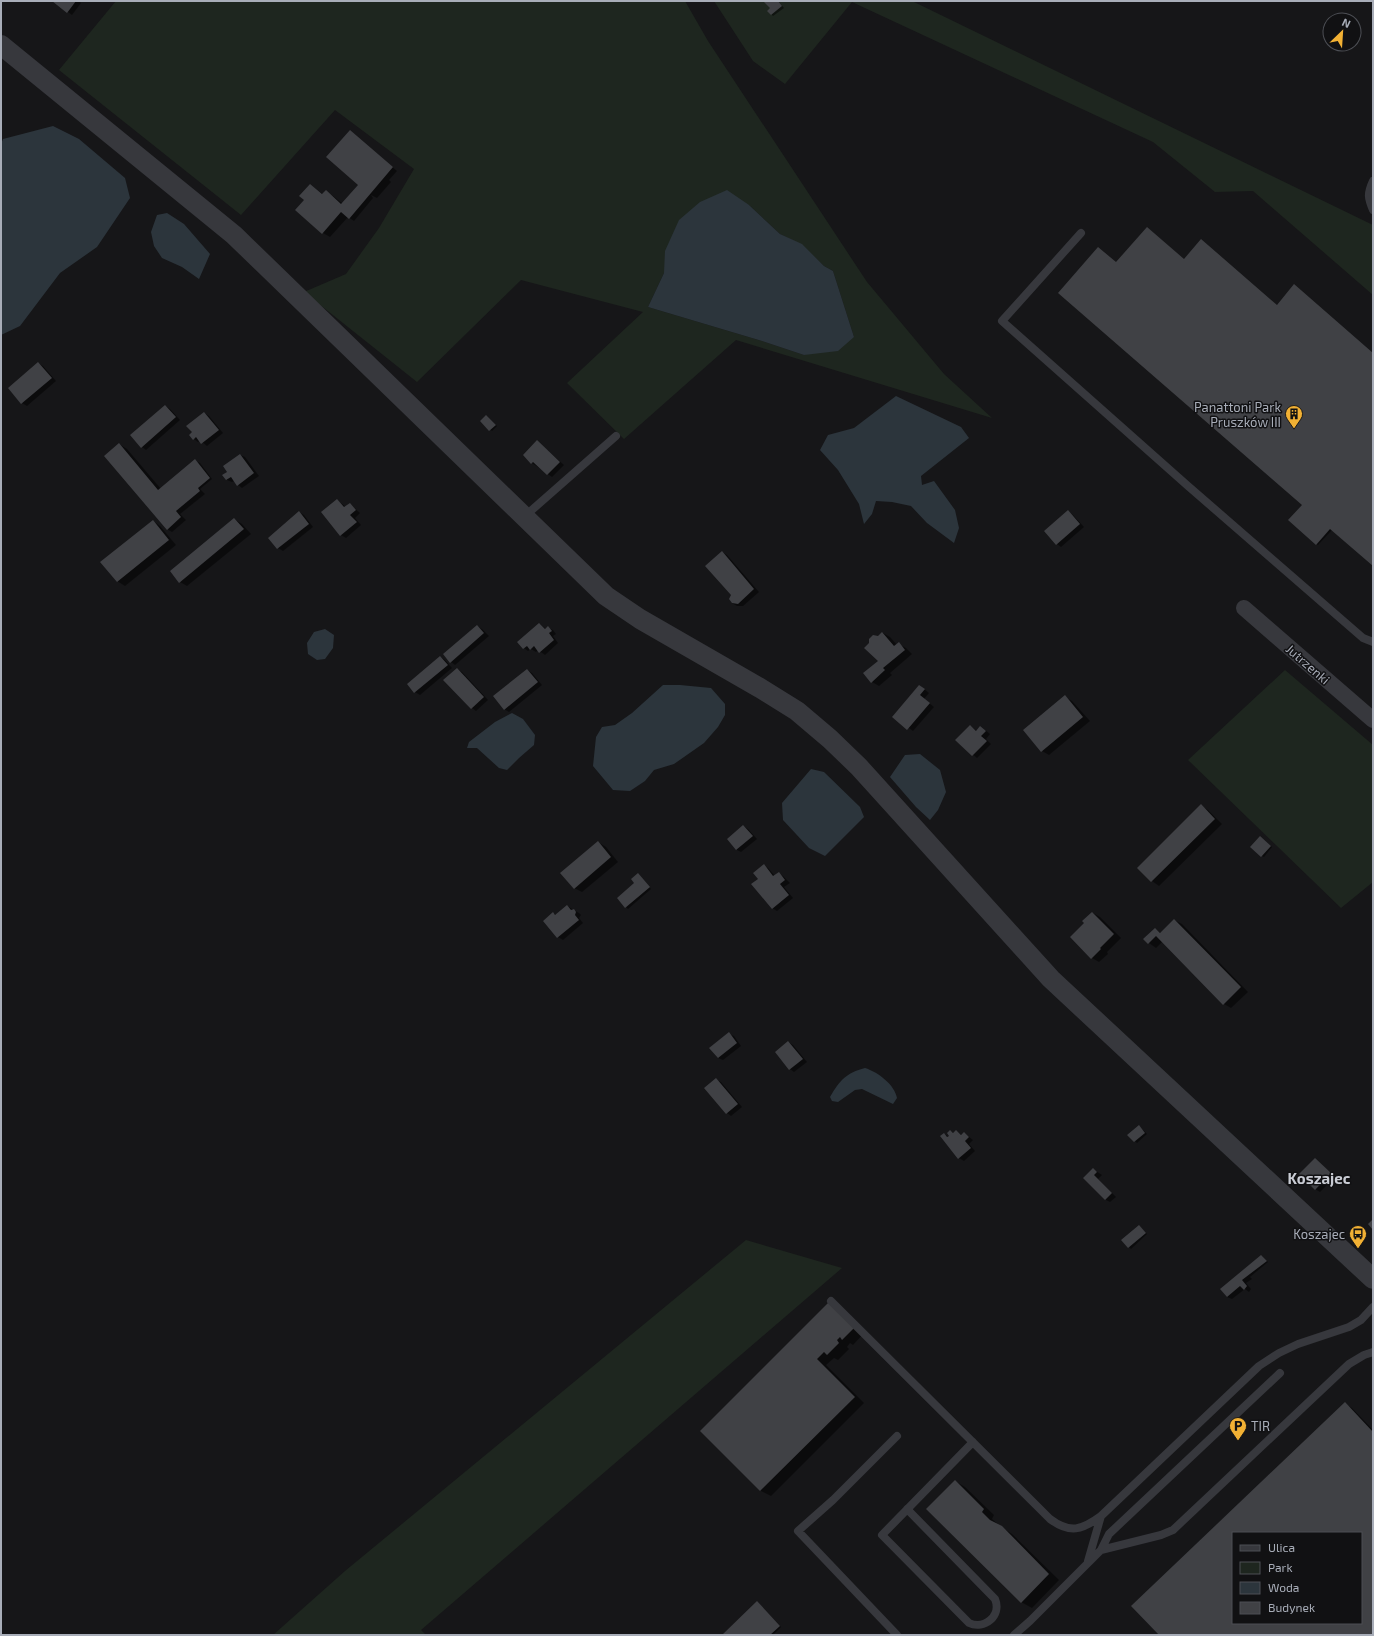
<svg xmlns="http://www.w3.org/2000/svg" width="1374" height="1636" viewBox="0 0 1374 1636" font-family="'Exo 2',sans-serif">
<rect width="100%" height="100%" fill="#161618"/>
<path fill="#1e261f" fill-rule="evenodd" d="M116,1H685L708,41L867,282L944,374L992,418L736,340L624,439L567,383L643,312L521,280L417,382L304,292L346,274L379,228L414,169L335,110L241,215L59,70ZM749,205L780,234L802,245L824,266L833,271L854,337L804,355L762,341L648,307L664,273Z
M714,1H912L1373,225V295L1253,191L1215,192L1153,142L852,2L785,84L753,61Z
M1285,670L1373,745V882L1341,908L1188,760Z
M746,1240L842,1268L421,1630L426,1635H273L345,1571Z"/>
<path fill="#2c353c" d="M53,126L79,139L125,178L130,198L97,247L60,273L20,326L1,335V144L3,139Z
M727,190L749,205L780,234L802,244L824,266L833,271L854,337L838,351L804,355L762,341L648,307L664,273L665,251L679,220L700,202Z
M167,213L184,224L210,254L199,279L182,267L162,258L154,246L151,232L157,215Z
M896,396L961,427L969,438L921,476L922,485L934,481L955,510L959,528L954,543L927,523L911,506L892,502L876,501L872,514L864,524L859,504L838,470L820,450L828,435L854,428Z
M325,629L334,635L333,648L325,659L317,660L308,654L307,643L314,632Z
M663,685H680L711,688L725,704V715L718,727L704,743L674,764L654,770L645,781L630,791L613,790L593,766L596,737L602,727L615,725L632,713Z
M512,713L523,719L535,735L534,745L519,758L507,770L499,768L477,748H467L469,742L495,722Z
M920,754L940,770L946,792L938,810L930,820L916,807L890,777L905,755Z
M811,769L824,772L860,807L864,817L825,856L809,848L783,820L782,803Z
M865,1068C878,1072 895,1085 897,1098L893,1104L862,1089L855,1090L838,1102L832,1101L830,1097C840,1080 846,1073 865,1068Z"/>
<path fill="#0007" fill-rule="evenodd" d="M53,1H79L81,3L72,15Z
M767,1H778L784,8L773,16L771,14L772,8Z
M350,131L397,171L389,180L391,182L377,198L371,195L373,198L354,221L348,217L330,237L323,233L296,210L305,200L310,185L323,194L326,192L333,196L343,204L359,185Z
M1185,260L1373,354V565L1332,530L1318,545L1316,544L1303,505L1116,263Z
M38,363L43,366L56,381L27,406L22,403L9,388Z
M165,406L170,409L180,420L146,450L142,447Z
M204,413L209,416L223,433L207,446L200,440L198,442L194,439L193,432Z
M488,418L497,426L492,431L481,421Z
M538,442L564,465L552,477L532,463Z
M119,444L127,449L161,489L195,461L200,463L212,479L200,489L205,494L180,514L186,520L172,532L167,529Z
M240,455L245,457L259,476L242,488L238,485L234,481L232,482L227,480L224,475L228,472Z
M337,500L346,507L350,504L360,513L355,518L361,525L346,538L341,535Z
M1068,511L1072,514L1084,527L1061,547L1057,544Z
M299,512L304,515L313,527L283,551L278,548Z
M234,519L242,524L251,534L187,586L180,582Z
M153,521L160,526L176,545L125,586L117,581Z
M722,552L727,555L759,592L743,606H737L732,603V595Z
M540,624L546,629L548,628L553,630L556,634L553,636L558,643L545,655L538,650L536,652L531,649L528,651L524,648Z
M477,626L482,629L489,636L455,665L451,662Z
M883,633L890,637L897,645L899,644L906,648L912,654L890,673L892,675L879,686L872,682L879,661L878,637Z
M440,657L445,660L452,668L420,695L415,692L408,684Z
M457,669L462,672L488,700L476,711L472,708Z
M527,670L532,673L542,685L509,712L504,709Z
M924,689L929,693L924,699L934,707L913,731L894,717Z
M1065,697L1072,701L1090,721L1049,755L1042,751Z
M970,726L977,731L985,730L990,734L986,739L991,744L977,758L956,740Z
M1201,806L1208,810L1222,824L1159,886L1152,881L1138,868Z
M743,826L748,829L757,839L741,852L737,850L728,839Z
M1262,838L1272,847L1264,857L1262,856Z
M598,842L606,847L618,862L582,892L574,888Z
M764,865L768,868L775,876L779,873L783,876L790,883L784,887L793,898L777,911L772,908L760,879Z
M638,874L651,889L628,909L618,899L636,883Z
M567,906L579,913L581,915L579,918L583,923L563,940L558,937L544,921L553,913L556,915Z
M1093,913L1100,917L1121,938L1107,952L1108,954L1099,962L1092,958L1086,923Z
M1174,920L1182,924L1248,992L1231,1008L1224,1004L1163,941L1156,948L1149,943L1145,939L1155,929L1161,933Z
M729,1034L734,1036L741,1046L723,1060L718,1058Z
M788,1042L793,1045L807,1062L794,1072L790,1069Z
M716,1080L721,1082L742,1107L731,1116L727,1113Z
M1139,1126L1147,1134L1137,1143L1129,1135Z
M950,1131L954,1133L956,1131L962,1135L964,1133L973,1140L969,1144L975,1151L964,1161L959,1158L941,1137L944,1134L949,1137L951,1136Z
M1315,1159L1335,1177L1320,1192L1315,1189Z
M1093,1169L1102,1175L1098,1179L1116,1197L1110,1202L1106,1200L1085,1178Z
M1141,1228L1147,1234L1131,1249L1129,1247Z
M1261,1256L1268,1262L1250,1277L1252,1279L1246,1283L1251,1289L1249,1292L1245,1289L1232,1299L1227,1297L1221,1289Z
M830,1302L865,1332L853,1345L850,1343L847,1347L849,1349L838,1360L834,1358L826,1365L864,1403L771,1496L761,1491L702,1431Z
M1345,1404L1352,1408L1373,1430V1635H1160L1132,1606ZM1233,1533H1361V1623H1233Z
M955,1481L965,1487L994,1515L992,1519L1000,1526L1012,1534L1059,1580L1032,1608L1021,1602Z
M759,1604L781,1627L773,1635H723Z"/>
<path fill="#404145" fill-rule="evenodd" d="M52,1H76L67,13Z
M766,1H778L782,6L771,15L767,11L770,8L764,2Z
M350,130L393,167L349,219L341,212L322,234L295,210L304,200L299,196L310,184L322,194L326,190L341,204L358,185L326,157Z
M1147,227L1184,259L1201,239L1277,305L1294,284L1373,353V566L1330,529L1316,545L1288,520L1302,505L1058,293L1098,247L1116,262Z
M38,362L52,378L21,404L8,388Z
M165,405L176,417L141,448L130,435Z
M204,412L219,430L201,444L196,437L193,440L189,435L192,432L186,426Z
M486,415L496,425L489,431L480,421Z
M537,440L560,462L547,475L533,462L531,464L523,455Z
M119,443L158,490L195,459L210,478L198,488L200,491L176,511L181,517L167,530L104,456Z
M240,454L254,473L237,486L231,477L226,480L222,475L227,472L223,466Z
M337,499L344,507L350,503L356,510L350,515L357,522L340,536L321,512Z
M1068,510L1080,524L1056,545L1044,531Z
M299,511L309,524L277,549L268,538Z
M234,518L244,529L179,583L170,571Z
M153,520L169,540L117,582L100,562Z
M722,551L754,589L738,604L732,603L729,599L731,595L705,566Z
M539,623L545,629L548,626L552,631L549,633L554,640L539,653L534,646L530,650L527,646L523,649L517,642Z
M477,625L484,633L450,663L443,654Z
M882,632L894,646L899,642L905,650L883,668L885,670L871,683L863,673L878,661L864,648L869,643V639L873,635L878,636Z
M440,656L448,665L414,693L407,684Z
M457,668L484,697L471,709L443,680Z
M527,669L538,682L504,710L493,696Z
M919,685L925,689L920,695L930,703L907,730L892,717Z
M1065,695L1083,717L1041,752L1023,730Z
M970,725L976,731L980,726L986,731L981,736L987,741L972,756L955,740Z
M1201,804L1215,819L1151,882L1137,868Z
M743,825L753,836L736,850L727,839Z
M1260,836L1271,846L1261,857L1250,847Z
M598,841L611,857L574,889L560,873Z
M764,864L773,876L779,872L785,880L780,884L789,895L772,909L751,884L758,879L753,873Z
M638,873L650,887L625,908L617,898L634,883L631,879Z
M567,905L571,910L574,909L576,912L575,915L579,920L557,938L543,921L553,912L555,915Z
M1092,912L1114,934L1100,948L1101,949L1091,959L1070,937L1084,923L1082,921Z
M1174,919L1241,987L1223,1005L1156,936L1148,944L1143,939L1155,928L1160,933Z
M729,1032L737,1043L718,1058L709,1048Z
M788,1041L803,1059L789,1070L775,1052Z
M716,1078L738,1104L726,1114L704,1088Z
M1139,1125L1145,1133L1134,1142L1127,1135Z
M950,1130L953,1133L956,1130L961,1135L964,1132L969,1137L965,1141L971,1148L958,1159L940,1136L944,1133L947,1137L949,1136L947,1133Z
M1315,1158L1331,1173L1315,1190L1299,1174Z
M1093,1168L1097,1172L1094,1175L1112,1193L1105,1200L1083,1178Z
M1373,1219V1230L1368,1224Z
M1139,1225L1146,1233L1128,1248L1121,1240Z
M1261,1255L1267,1261L1242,1280L1247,1286L1244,1290L1240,1286L1227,1297L1220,1289Z
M830,1301L856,1326L842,1340L840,1337L837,1340L839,1343L827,1355L824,1352L817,1359L855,1397L760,1491L700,1431Z
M1345,1402L1373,1432V1635H1159L1131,1606ZM1233,1533H1361V1623H1233Z
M955,1480L984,1509L982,1512L990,1520L1002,1526L1049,1574L1021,1603L926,1509Z
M757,1601L780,1626L770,1635H722Z"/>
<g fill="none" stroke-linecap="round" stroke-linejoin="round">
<path stroke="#37383d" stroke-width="8" d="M1373,181C1367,194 1368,198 1373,210
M1081,233L1002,321L1188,486L1363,638L1373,642
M525,516L616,436
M831,1301L1050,1519C1070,1534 1082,1530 1101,1516L1259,1366L1279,1353L1298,1344L1349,1327L1361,1320L1373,1307
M897,1436L833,1500L798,1531L897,1635
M907,1509L995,1599C1002,1616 984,1630 969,1623L882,1535L973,1442
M1101,1550L1109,1534L1280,1373
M1088,1561L1101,1516
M1014,1635L1030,1621L1101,1550L1161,1535L1173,1530L1349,1364L1364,1355L1373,1352"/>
<path stroke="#37383d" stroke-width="16" d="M1244,608L1373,720"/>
<path stroke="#37383d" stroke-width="20" d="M1,45L234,235L606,596L640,619L760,688L797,711L830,739L859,767L1051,979L1373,1279"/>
</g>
<defs>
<symbol id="building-pin" viewBox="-11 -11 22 30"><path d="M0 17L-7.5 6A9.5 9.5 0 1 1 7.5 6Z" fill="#f2b134" stroke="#111113"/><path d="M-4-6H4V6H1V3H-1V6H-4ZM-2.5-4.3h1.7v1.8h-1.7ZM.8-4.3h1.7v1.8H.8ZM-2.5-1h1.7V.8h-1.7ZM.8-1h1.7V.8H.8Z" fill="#111"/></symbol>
<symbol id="bus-pin" viewBox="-11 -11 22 30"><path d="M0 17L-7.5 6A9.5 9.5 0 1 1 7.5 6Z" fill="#f2b134" stroke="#111113"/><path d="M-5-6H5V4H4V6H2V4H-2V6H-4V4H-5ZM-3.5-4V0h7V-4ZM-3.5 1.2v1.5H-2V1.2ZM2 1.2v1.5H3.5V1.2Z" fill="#111"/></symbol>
<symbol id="parking-pin" viewBox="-11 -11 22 30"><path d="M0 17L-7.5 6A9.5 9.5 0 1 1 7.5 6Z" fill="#f2b134" stroke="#111113"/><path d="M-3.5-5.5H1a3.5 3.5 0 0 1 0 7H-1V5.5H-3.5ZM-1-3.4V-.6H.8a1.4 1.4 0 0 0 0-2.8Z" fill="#111"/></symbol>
</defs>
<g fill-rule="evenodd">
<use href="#building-pin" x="1284" y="404" width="20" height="27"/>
<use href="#bus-pin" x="1348" y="1224" width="20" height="27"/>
<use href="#parking-pin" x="1228" y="1416" width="20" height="27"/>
</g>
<g text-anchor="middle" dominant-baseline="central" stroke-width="3" stroke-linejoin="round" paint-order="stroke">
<g font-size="13" fill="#a8adb8" stroke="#111113" text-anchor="end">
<text x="1281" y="407">Panattoni Park<tspan x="1281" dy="15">Pruszków III</tspan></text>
<text x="1345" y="1234">Koszajec</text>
<text x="1251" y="1426" text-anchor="start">TIR</text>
</g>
<g font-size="13" fill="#a8adb8" stroke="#111113">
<text transform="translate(1308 664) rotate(41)">Jutrzenki</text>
</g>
<g font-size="15" font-weight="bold" fill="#c9ccd4" stroke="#111113">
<text x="1319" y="1178">Koszajec</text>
</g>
</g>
<rect width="1374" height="1636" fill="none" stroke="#a8adb8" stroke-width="4"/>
<rect x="1232" y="1532" width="130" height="92" fill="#111113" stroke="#4d4f55"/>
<rect x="1240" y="1545" width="20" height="6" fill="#37383d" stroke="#4d4f55"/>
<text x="1268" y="1552" font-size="12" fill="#a8adb8">Ulica</text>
<rect x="1240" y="1562" width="20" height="12" fill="#1e261f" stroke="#4d4f55"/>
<text x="1268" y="1572" font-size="12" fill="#a8adb8">Park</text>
<rect x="1240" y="1582" width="20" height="12" fill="#2c353c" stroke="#4d4f55"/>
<text x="1268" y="1592" font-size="12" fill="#a8adb8">Woda</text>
<rect x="1240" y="1602" width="20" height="12" fill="#404145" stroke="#4d4f55"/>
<text x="1268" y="1612" font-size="12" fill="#a8adb8">Budynek</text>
<g transform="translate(1342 32) rotate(25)"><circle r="19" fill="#111113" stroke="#4d4f55"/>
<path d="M0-3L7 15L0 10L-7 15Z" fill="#f2b134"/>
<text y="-6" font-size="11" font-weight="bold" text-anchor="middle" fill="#a8adb8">N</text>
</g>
</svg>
